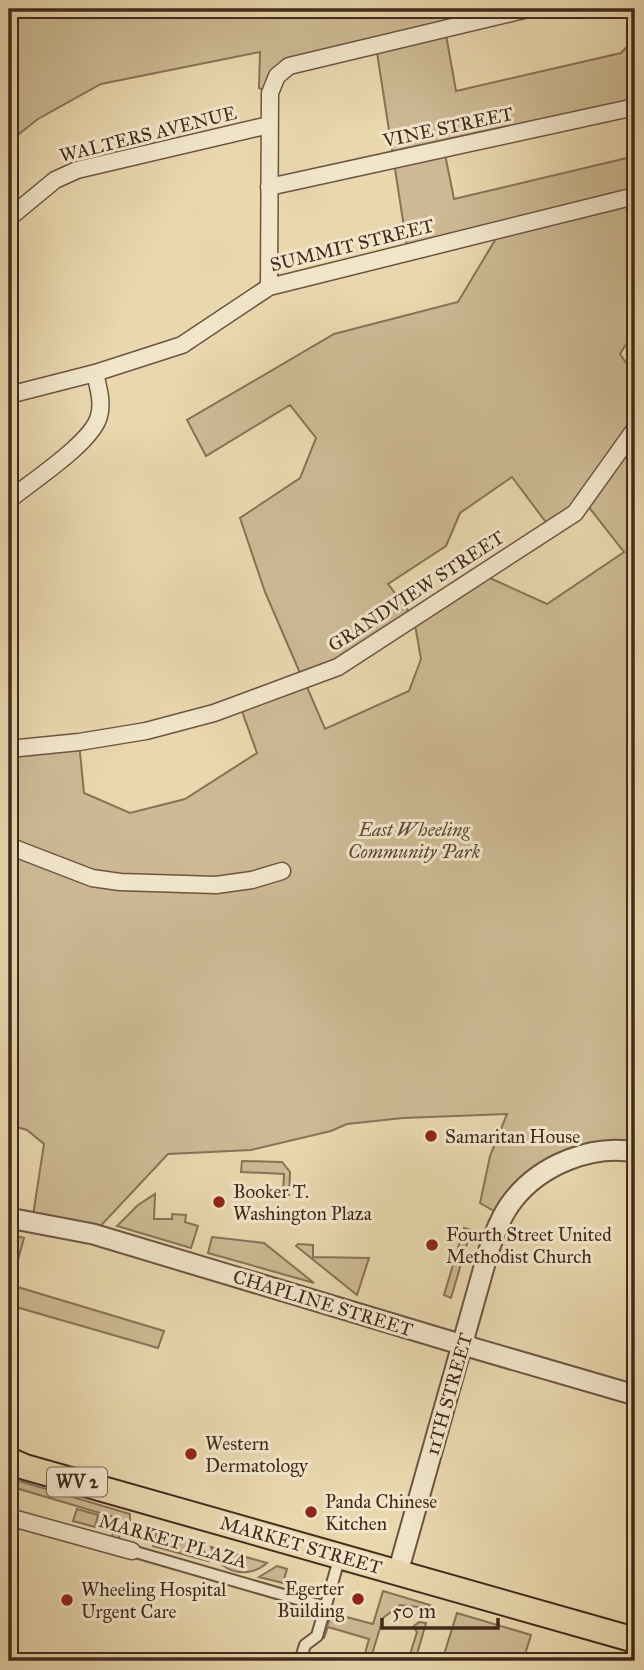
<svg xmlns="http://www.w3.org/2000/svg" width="644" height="1670" viewBox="0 0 644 1670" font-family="'IM FELL Great Primer',serif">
<rect width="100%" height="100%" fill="#e9d7ae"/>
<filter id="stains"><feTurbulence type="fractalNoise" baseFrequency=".00286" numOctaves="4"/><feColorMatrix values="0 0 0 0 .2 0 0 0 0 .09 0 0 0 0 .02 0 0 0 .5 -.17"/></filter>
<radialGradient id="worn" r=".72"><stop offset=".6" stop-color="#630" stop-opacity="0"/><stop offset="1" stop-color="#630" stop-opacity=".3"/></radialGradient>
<path fill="#cdba95" stroke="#887258" stroke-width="2" fill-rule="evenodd" d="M9,9H528L445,29L456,91L621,53L635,38V107L444,149L454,199L635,156V330L620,354L635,376V1152L564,1162L503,1216L480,1203L490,1156L507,1114L403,1118L347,1124L331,1131L251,1150L168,1154L93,1234L32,1222L44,1144L27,1130L9,1125V749L79,742L84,793L130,813L185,799L257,753L239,703L303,680L265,592L240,518L300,478L316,438L290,405L206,456L187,420L334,334L458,302L501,230L408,253L376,46L289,66L270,93L259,88L260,52L101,84L38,119L19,134L9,146ZM512,477L551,529L584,501L624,552L547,604L481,574L414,618L388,584L446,546L460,513ZM414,619L421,659L409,691L325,729L304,680Z
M242,1161L282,1162L290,1172L289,1195H283L284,1174L241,1172Z
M155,1194L154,1219H172V1214L186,1215L185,1222L198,1226L191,1248L117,1226L138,1205Z
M464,1228L471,1230L451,1298L444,1295Z
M9,1234L24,1238L11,1285L164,1331L158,1348L9,1305Z
M212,1237L264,1243L314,1283L208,1253Z
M298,1244L313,1245V1257L369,1258L357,1295L296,1246Z
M9,1478L130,1514V1522L9,1486Z
M77,1509L98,1515L95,1527L73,1521Z
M102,1517L117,1521L116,1527L122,1529L118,1540L112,1538L113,1532L98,1528Z
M157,1531L201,1544L208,1561L153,1546Z
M211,1547L267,1563C248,1580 218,1573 211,1547Z
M277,1566L287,1569L283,1583L259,1577Z
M383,1591L430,1605L428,1608L400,1605L383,1618L370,1661H363L369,1639L328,1627L324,1638L318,1637L322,1623L328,1624L331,1613L373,1624Z
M457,1613L531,1635L523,1661H442Z
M419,1622L426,1623L415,1661H408L417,1632L413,1627Z"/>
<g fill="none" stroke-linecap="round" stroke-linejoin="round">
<defs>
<path id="pedestrian" d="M132,1551L325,1607
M300,1661L305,1645L317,1636L340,1556"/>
<path id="minor" d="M269,187L635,107
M9,218L55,180L77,170L269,125
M269,287L270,93L277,76L289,66L528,9
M9,395L95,373L182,345L269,287L635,196
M9,500C31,482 93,442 99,416C103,402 98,387 95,373
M9,749L79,742L146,731L214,713L338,667L575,513L635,429
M9,846L92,878L120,882L216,885L252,880L282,871
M9,1517L132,1551"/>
<path id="tertiary" d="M9,1218L93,1234L463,1345L635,1395
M398,1572L488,1253C494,1235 501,1215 514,1199C541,1165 592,1144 635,1152"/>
<path id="primary" d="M9,1460L25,1467L635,1640"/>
</defs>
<use href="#pedestrian" stroke="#6c5540" stroke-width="14"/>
<use href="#minor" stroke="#6c5540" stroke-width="19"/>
<use href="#tertiary" stroke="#6c5540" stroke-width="23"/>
<use href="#primary" stroke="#422a1c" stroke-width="28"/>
<use href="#pedestrian" stroke="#f1e5ca" stroke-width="10"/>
<use href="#minor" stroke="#f1e5ca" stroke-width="16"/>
<use href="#tertiary" stroke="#f1e5ca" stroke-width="19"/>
<use href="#primary" stroke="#e9d7ae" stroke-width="24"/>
</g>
<g fill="#8f2418" stroke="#f1e5ca" stroke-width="2.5">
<circle cx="431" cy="1136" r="7"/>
<circle cx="219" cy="1202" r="7"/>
<circle cx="432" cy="1245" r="7"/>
<circle cx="191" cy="1454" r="7"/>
<circle cx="311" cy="1512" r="7"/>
<circle cx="358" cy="1599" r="7"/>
<circle cx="67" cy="1600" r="7"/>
</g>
<g text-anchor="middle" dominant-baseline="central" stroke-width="6" stroke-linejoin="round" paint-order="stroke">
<rect fill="#f1e5ca" stroke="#766250" stroke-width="2" x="47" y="1467.5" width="60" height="29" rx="5"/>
<g font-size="18" font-weight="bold" fill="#422a1c">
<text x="77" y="1482">WV 2</text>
</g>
<g font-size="19" fill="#422a1c" stroke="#f1e5ca">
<text transform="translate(448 127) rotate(-12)">VINE STREET</text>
<text transform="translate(148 134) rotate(-14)">WALTERS AVENUE</text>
<text transform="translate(352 245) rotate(-14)">SUMMIT STREET</text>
<text transform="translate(416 591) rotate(-33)">GRANDVIEW STREET</text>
<text transform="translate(323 1303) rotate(17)">CHAPLINE STREET</text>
<text transform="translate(449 1394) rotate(-74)">11TH STREET</text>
<text transform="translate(173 1541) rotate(16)">MARKET PLAZA</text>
<text transform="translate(301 1545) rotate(16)">MARKET STREET</text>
</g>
<g font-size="19" font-style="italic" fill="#5e4734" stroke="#f1e5ca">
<text x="414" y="829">East Wheeling<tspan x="414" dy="22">Community Park</tspan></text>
</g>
<g font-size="19" fill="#422a1c" stroke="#f1e5ca" text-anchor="start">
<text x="445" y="1136">Samaritan House</text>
<text x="233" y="1191">Booker T.<tspan x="233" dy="22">Washington Plaza</tspan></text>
<text x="446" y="1234">Fourth Street United<tspan x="446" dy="22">Methodist Church</tspan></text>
<text x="205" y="1443">Western<tspan x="205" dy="22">Dermatology</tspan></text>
<text x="325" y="1501">Panda Chinese<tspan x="325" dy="22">Kitchen</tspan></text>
<text x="344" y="1588" text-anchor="end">Egerter<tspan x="344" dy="22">Building</tspan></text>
<text x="81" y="1589">Wheeling Hospital<tspan x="81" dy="22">Urgent Care</tspan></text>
</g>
</g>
<rect width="644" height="1670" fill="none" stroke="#e9d7ae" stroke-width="35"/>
<rect x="10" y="10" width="623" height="1649" fill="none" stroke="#422a1c" stroke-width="3.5"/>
<rect x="18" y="18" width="609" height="1635" fill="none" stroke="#422a1c" stroke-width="2"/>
<path d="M382 1618v10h116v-10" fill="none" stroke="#422a1c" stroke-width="3.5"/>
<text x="392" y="1618" font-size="21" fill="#422a1c" stroke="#f1e5ca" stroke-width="5" paint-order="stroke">50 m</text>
<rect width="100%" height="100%" filter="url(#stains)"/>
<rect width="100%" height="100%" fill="url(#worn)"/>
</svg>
